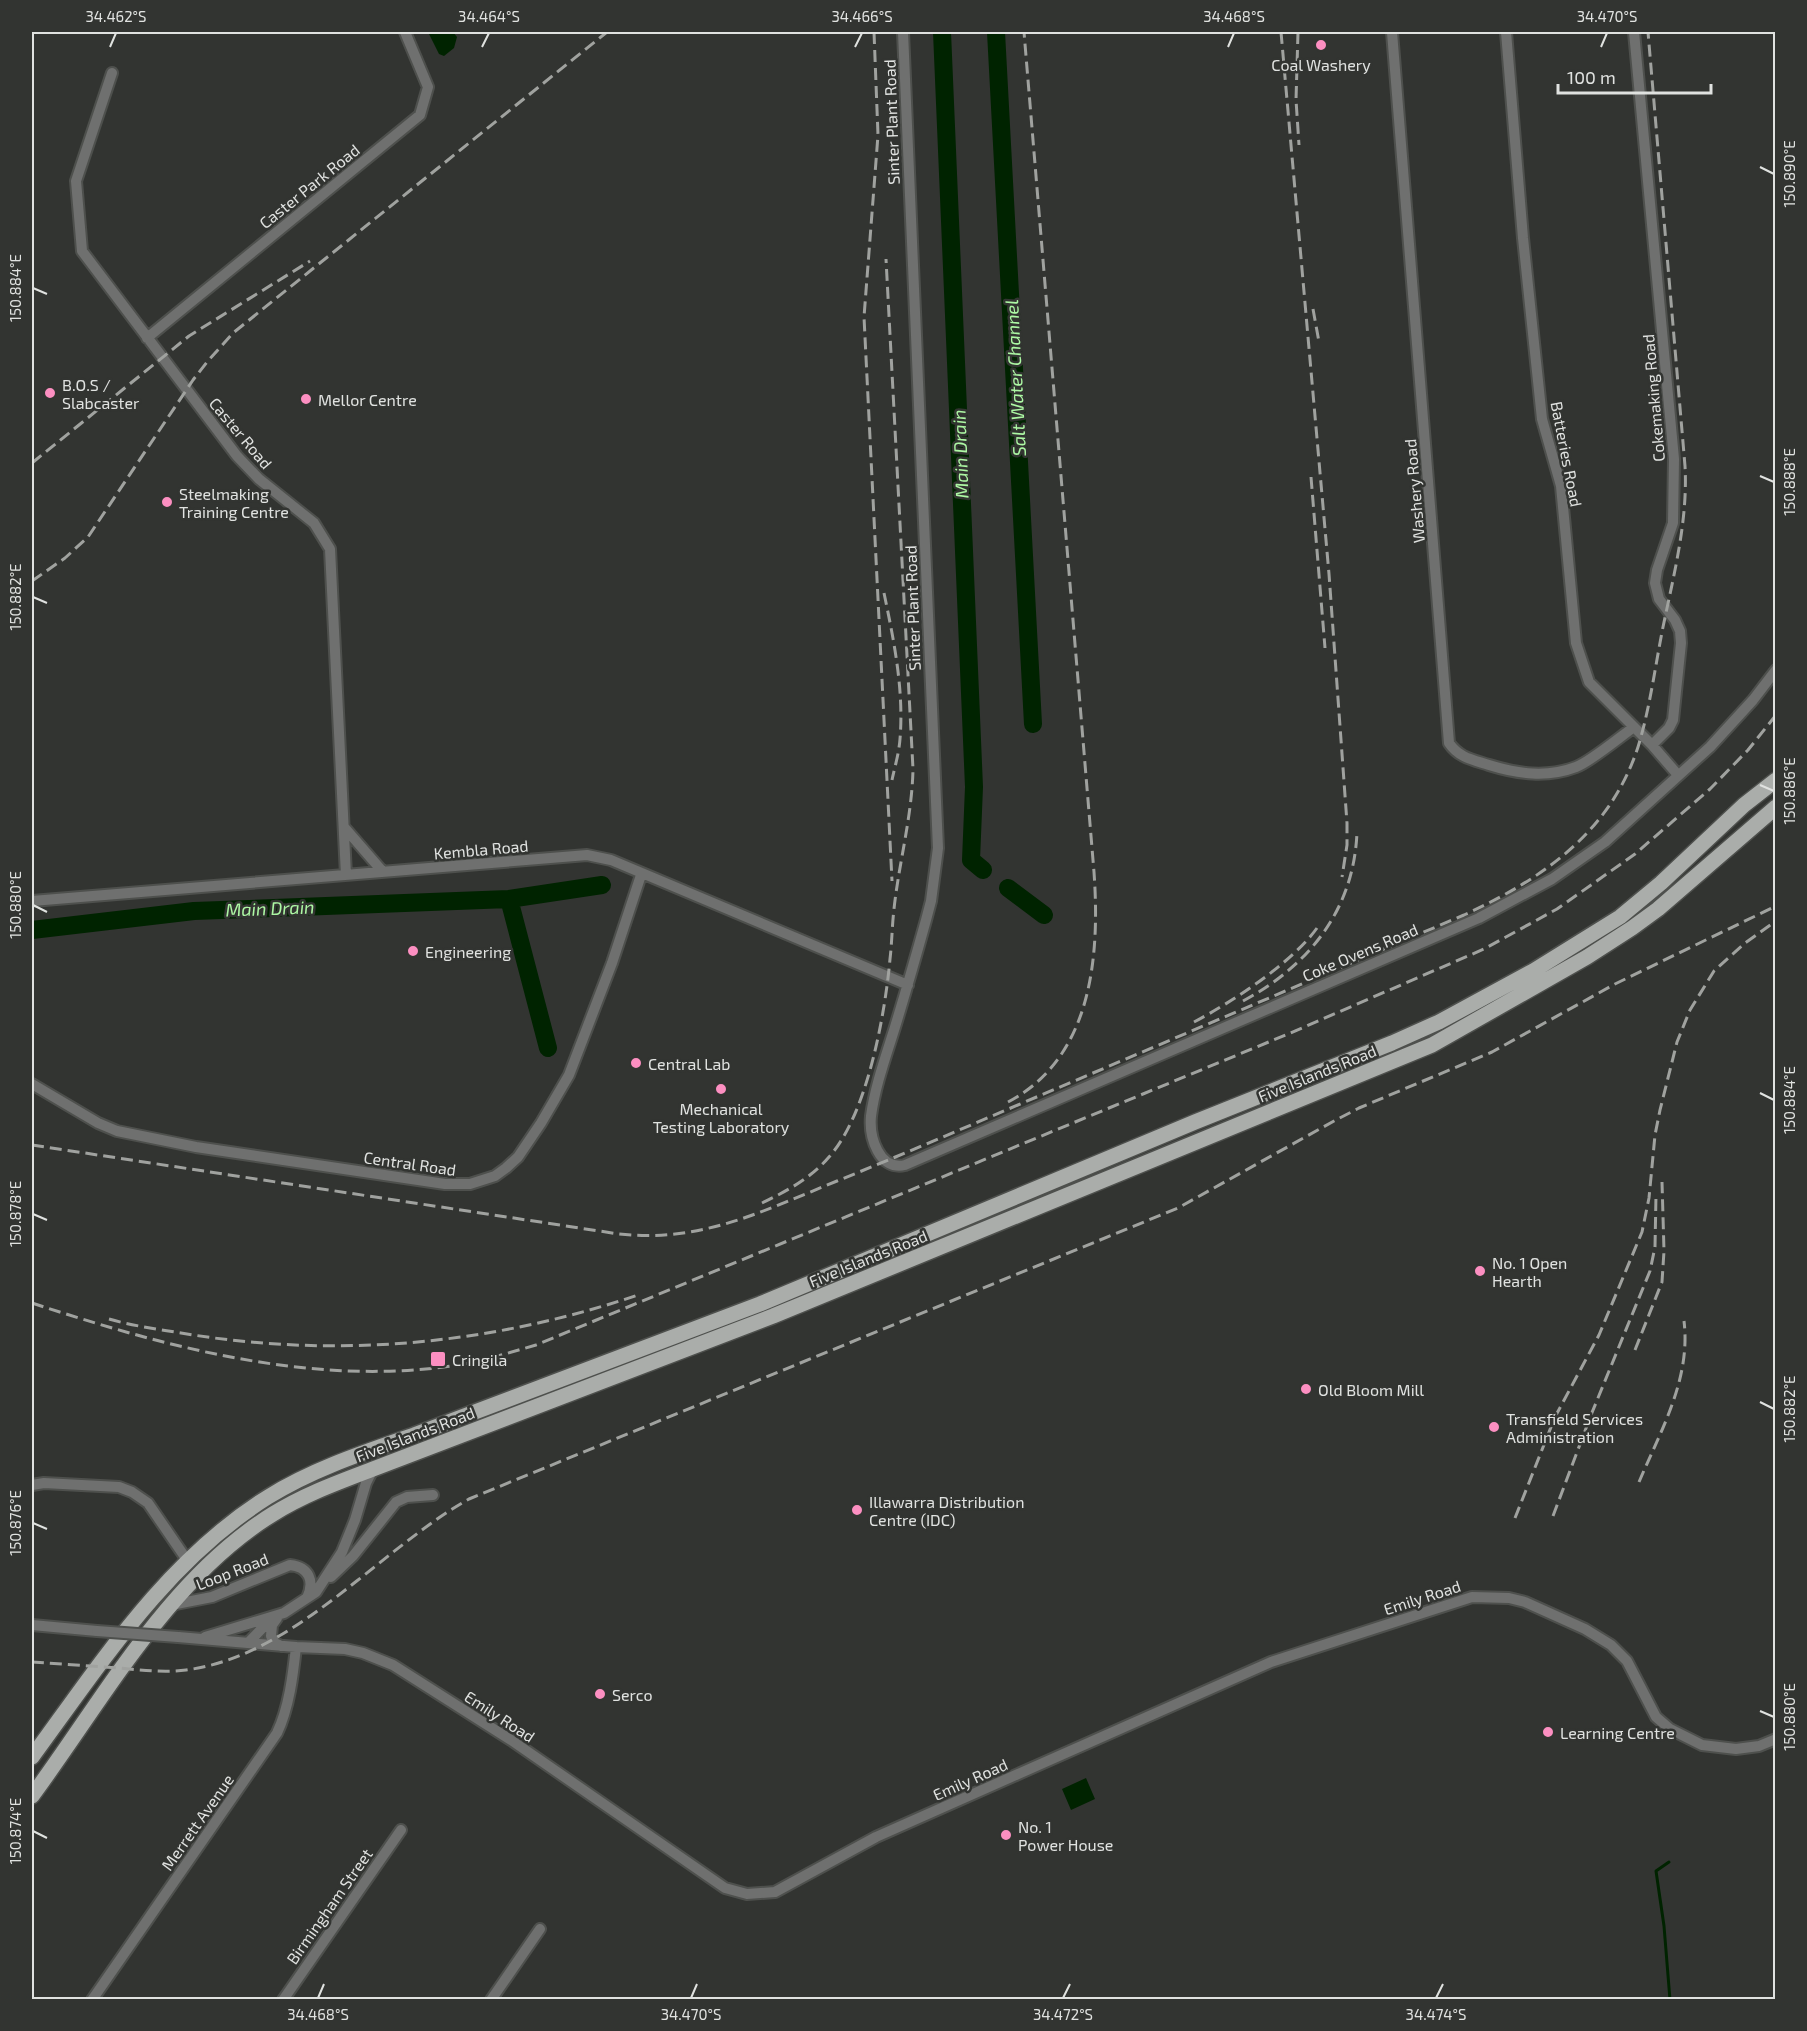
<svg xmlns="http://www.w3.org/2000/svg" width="1807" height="2031" viewBox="0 0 1807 2031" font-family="'Exo 2',sans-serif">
<rect width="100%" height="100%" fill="#323431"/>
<path fill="#002300" d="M428,32H453L457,37L454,48L444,56L439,54Z
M1086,1778L1095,1799L1071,1810L1062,1789Z"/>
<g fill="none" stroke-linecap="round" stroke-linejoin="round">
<path stroke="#002300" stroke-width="3" d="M1669,1862L1656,1871L1664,1926L1670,2000"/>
<path stroke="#002300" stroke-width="18" d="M942,32L974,787L971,860L983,870
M996,32L1033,724
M1008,888L1044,915
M509,899L548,1048
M32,930L194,911L509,899L602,885"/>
<defs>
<path id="minor" d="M903,32L938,848L931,901L926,920C916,956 906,991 895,1027C886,1056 875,1086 871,1116C869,1137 879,1171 905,1165L1479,918L1552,879L1605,842L1710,747L1753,700L1776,670
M1392,32L1449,743C1459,758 1474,760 1489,765C1518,774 1547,778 1576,767C1590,762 1620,737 1634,727
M1506,32L1523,238L1542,419L1561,486L1576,643L1589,682L1652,745L1678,775
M1634,32L1674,459L1673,523L1657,570L1655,583L1659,599L1675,620L1680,631L1681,643L1673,720L1669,728L1652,745
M112,73L76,181L82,251L237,456L259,479L314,523L330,549L346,875
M147,338L420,115L428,87L405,32
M344,827L383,872
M32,901L587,855L611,860L908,985
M32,1084L98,1123L117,1131L196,1147L445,1184H470L495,1176L506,1168L518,1157L541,1123L569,1075L612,963L641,875
M32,1485L44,1483L119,1487L132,1492L148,1503L187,1560
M331,1577L353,1556L396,1502L407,1497L433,1495
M171,1605L212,1597L290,1565C309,1567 315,1581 307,1598
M277,1618L272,1625L271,1636L275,1643L281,1646
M32,1625L97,1631
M178,1637L296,1647L345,1649L363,1653L393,1665L511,1740L725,1888L747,1894L775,1892L876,1837L1271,1662L1472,1597L1509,1598L1525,1602L1585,1629L1611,1645L1627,1661L1656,1717L1670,1729L1702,1745L1736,1749L1759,1746L1776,1739
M205,1637L284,1613L316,1592L342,1552L355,1520L366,1483L373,1469
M248,1643L270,1620
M92,2000L277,1733C289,1708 293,1675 296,1647
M283,2000L401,1830
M491,2000L540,1929"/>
<path id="primary" d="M32,1757C101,1663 167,1560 268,1497C313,1469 365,1452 414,1435L760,1304L1195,1122L1392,1043L1439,1022L1533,971L1620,917L1661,883L1744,805L1776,780
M32,1796C103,1700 169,1578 273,1514C305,1494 339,1482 373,1469L773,1316L1432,1045L1587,957L1632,928L1658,909L1776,807"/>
</defs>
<use href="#minor" stroke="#4e504d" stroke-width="14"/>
<use href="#primary" stroke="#4e504d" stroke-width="18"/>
<use href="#minor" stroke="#6f706f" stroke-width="10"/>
<use href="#primary" stroke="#aaadaa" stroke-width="15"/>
<path stroke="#a0a29f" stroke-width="3" stroke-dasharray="12 6" stroke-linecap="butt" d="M874,32L878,135L864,317L892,881
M1281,32L1329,574L1347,823V845L1342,877
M1298,32L1296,100L1299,145
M1313,309L1319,342
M32,463L189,336L310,261
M1311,477L1325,648
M32,581L65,558L88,537L193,380L207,362L233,333L607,32
M884,593C894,641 904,690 900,739C899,753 895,766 892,780
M1243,1001C1310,965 1354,909 1357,832
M1194,1022C1232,1002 1292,963 1317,928
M1008,1102C1092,1058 1100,957 1094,872L1024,32
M32,1145L619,1234C701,1243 763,1211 837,1181C894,1158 950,1134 1006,1110C1159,1045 1311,980 1464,915C1542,879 1610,833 1638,747C1650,708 1655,667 1663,627C1674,574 1688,520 1685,466L1648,32
M762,1203C787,1191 811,1178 829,1157C867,1115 885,1015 890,959C892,942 892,926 894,909C899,862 912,817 913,769L886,259
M32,1303C166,1347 309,1386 452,1366C480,1362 508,1353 536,1345L1288,1034L1484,949L1557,909L1635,854L1710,789L1748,750L1776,715
M109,1319C133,1326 157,1329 181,1333C335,1359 490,1345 638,1295
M1635,1350L1662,1282L1664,1251L1662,1182
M1639,1482C1661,1430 1691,1379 1684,1321
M1553,1516L1591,1415L1650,1271L1655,1247L1656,1195
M1515,1518L1555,1417L1599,1335L1642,1232L1649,1198L1655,1135L1660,1110L1677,1042L1690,1010L1714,971L1745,943L1776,921
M32,1662C60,1664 89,1666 118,1668C141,1670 164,1673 186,1670C295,1656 377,1551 469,1499L1178,1208L1334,1121L1359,1108L1492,1052L1615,984L1776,906"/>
<defs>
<path id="minor-bridge" d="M97,1631L178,1637"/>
</defs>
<use href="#minor-bridge" stroke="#4e504d" stroke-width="14" stroke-linecap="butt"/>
<use href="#minor-bridge" stroke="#6f706f" stroke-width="10"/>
</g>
<path fill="none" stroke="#e0e2e0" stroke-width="2" d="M110,47L116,33M482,47L489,33M855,47L862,33M1228,47L1234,33M1601,47L1607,33M1760,167L1774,174M33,288L47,294M1760,476L1774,482M33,597L47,603M1760,785L1774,791M33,905L47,912M1760,1093L1774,1100M33,1214L47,1220M1760,1402L1774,1409M33,1523L47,1529M1760,1711L1774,1717M33,1831L47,1838M318,1998L324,1984M691,1998L697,1984M1063,1998L1070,1984M1436,1998L1443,1984"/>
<g fill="#fc8fc1" stroke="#323431" stroke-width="2">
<circle cx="1321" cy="45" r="6"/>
<circle cx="50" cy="393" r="6"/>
<circle cx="306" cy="399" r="6"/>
<circle cx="167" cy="502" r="6"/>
<circle cx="413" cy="951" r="6"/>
<circle cx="636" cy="1063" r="6"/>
<circle cx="721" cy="1089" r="6"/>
<circle cx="1480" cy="1271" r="6"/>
<rect x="430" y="1351" width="16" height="16" rx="3"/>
<circle cx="1306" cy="1389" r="6"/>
<circle cx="1494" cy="1427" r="6"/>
<circle cx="857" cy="1510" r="6"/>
<circle cx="600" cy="1694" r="6"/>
<circle cx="1548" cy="1732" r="6"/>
<circle cx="1006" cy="1835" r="6"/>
</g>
<g text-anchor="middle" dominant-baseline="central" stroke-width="5" stroke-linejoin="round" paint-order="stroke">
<g font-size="16" fill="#e0e2e0" stroke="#323431" text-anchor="start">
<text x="1321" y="64" text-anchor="middle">Coal Washery</text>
<text x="62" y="384">B.O.S /<tspan x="62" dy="18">Slabcaster</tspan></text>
<text x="318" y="399">Mellor Centre</text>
<text x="179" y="493">Steelmaking<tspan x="179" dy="18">Training Centre</tspan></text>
<text x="425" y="951">Engineering</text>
<text x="648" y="1063">Central Lab</text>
<text x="721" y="1108" text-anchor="middle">Mechanical<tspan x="721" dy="18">Testing Laboratory</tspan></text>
<text x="1492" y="1262">No. 1 Open<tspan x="1492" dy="18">Hearth</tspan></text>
<text x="452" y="1359">Cringila</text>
<text x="1318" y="1389">Old Bloom Mill</text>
<text x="1506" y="1418">Transfield Services<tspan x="1506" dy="18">Administration</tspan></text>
<text x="869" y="1501">Illawarra Distribution<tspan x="869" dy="18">Centre (IDC)</tspan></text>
<text x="612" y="1694">Serco</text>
<text x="1560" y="1732">Learning Centre</text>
<text x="1018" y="1826">No. 1<tspan x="1018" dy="18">Power House</tspan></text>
</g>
<g font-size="16" fill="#e0e2e0" stroke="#323431">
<text transform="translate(891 122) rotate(-92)">Sinter Plant Road</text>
<text transform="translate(309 186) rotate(-39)">Caster Park Road</text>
<text transform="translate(1653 398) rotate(-95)">Cokemaking Road</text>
<text transform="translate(241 433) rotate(50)">Caster Road</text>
<text transform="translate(1567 454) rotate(79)">Batteries Road</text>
<text transform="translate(1414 491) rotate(-95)">Washery Road</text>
<text transform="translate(912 608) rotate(-92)">Sinter Plant Road</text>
<text transform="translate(481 849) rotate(-5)">Kembla Road</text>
<text transform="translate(1360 952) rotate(-23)">Coke Ovens Road</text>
<text transform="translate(1317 1073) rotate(-22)">Five Islands Road</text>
<text transform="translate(410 1163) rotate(8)">Central Road</text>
<text transform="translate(868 1258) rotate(-22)">Five Islands Road</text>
<text transform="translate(415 1434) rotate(-21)">Five Islands Road</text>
<text transform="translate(232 1571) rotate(-21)">Loop Road</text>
<text transform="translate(1422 1597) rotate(-18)">Emily Road</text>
<text transform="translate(500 1716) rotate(33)">Emily Road</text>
<text transform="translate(970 1779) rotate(-24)">Emily Road</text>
<text transform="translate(197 1822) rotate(-55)">Merrett Avenue</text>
<text transform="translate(329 1906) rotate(-55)">Birmingham Street</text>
</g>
<g font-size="18" font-style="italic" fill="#adf8a4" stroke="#323431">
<text transform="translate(1015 378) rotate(-93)">Salt Water Channel</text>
<text transform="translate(960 454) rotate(-92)">Main Drain</text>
<text transform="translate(270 908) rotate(-2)">Main Drain</text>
</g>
</g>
<rect width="1807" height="2031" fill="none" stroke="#323431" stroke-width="66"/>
<path d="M1558 84v9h153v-9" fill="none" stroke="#e0e2e0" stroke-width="3"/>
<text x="1567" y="84" font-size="18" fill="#e0e2e0" stroke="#323431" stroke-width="4.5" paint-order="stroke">100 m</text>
<rect x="33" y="33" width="1741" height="1965" fill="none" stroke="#e0e2e0" stroke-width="2"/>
<g font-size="15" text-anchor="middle" fill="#e0e2e0">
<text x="116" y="22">34.462°S</text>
<text x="489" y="22">34.464°S</text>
<text x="862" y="22">34.466°S</text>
<text x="1234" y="22">34.468°S</text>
<text x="1607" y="22">34.470°S</text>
<text transform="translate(1790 174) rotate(-90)" y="5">150.890°E</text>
<text transform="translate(16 288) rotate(-90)" y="5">150.884°E</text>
<text transform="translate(1790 482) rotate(-90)" y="5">150.888°E</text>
<text transform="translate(16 597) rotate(-90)" y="5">150.882°E</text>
<text transform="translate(1790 791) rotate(-90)" y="5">150.886°E</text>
<text transform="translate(16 905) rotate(-90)" y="5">150.880°E</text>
<text transform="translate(1790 1100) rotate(-90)" y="5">150.884°E</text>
<text transform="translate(16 1214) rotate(-90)" y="5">150.878°E</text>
<text transform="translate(1790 1409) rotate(-90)" y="5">150.882°E</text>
<text transform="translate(16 1523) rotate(-90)" y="5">150.876°E</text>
<text transform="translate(1790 1717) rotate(-90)" y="5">150.880°E</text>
<text transform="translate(16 1831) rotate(-90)" y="5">150.874°E</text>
<text x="318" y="2020">34.468°S</text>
<text x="691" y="2020">34.470°S</text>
<text x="1063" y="2020">34.472°S</text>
<text x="1436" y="2020">34.474°S</text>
</g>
</svg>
